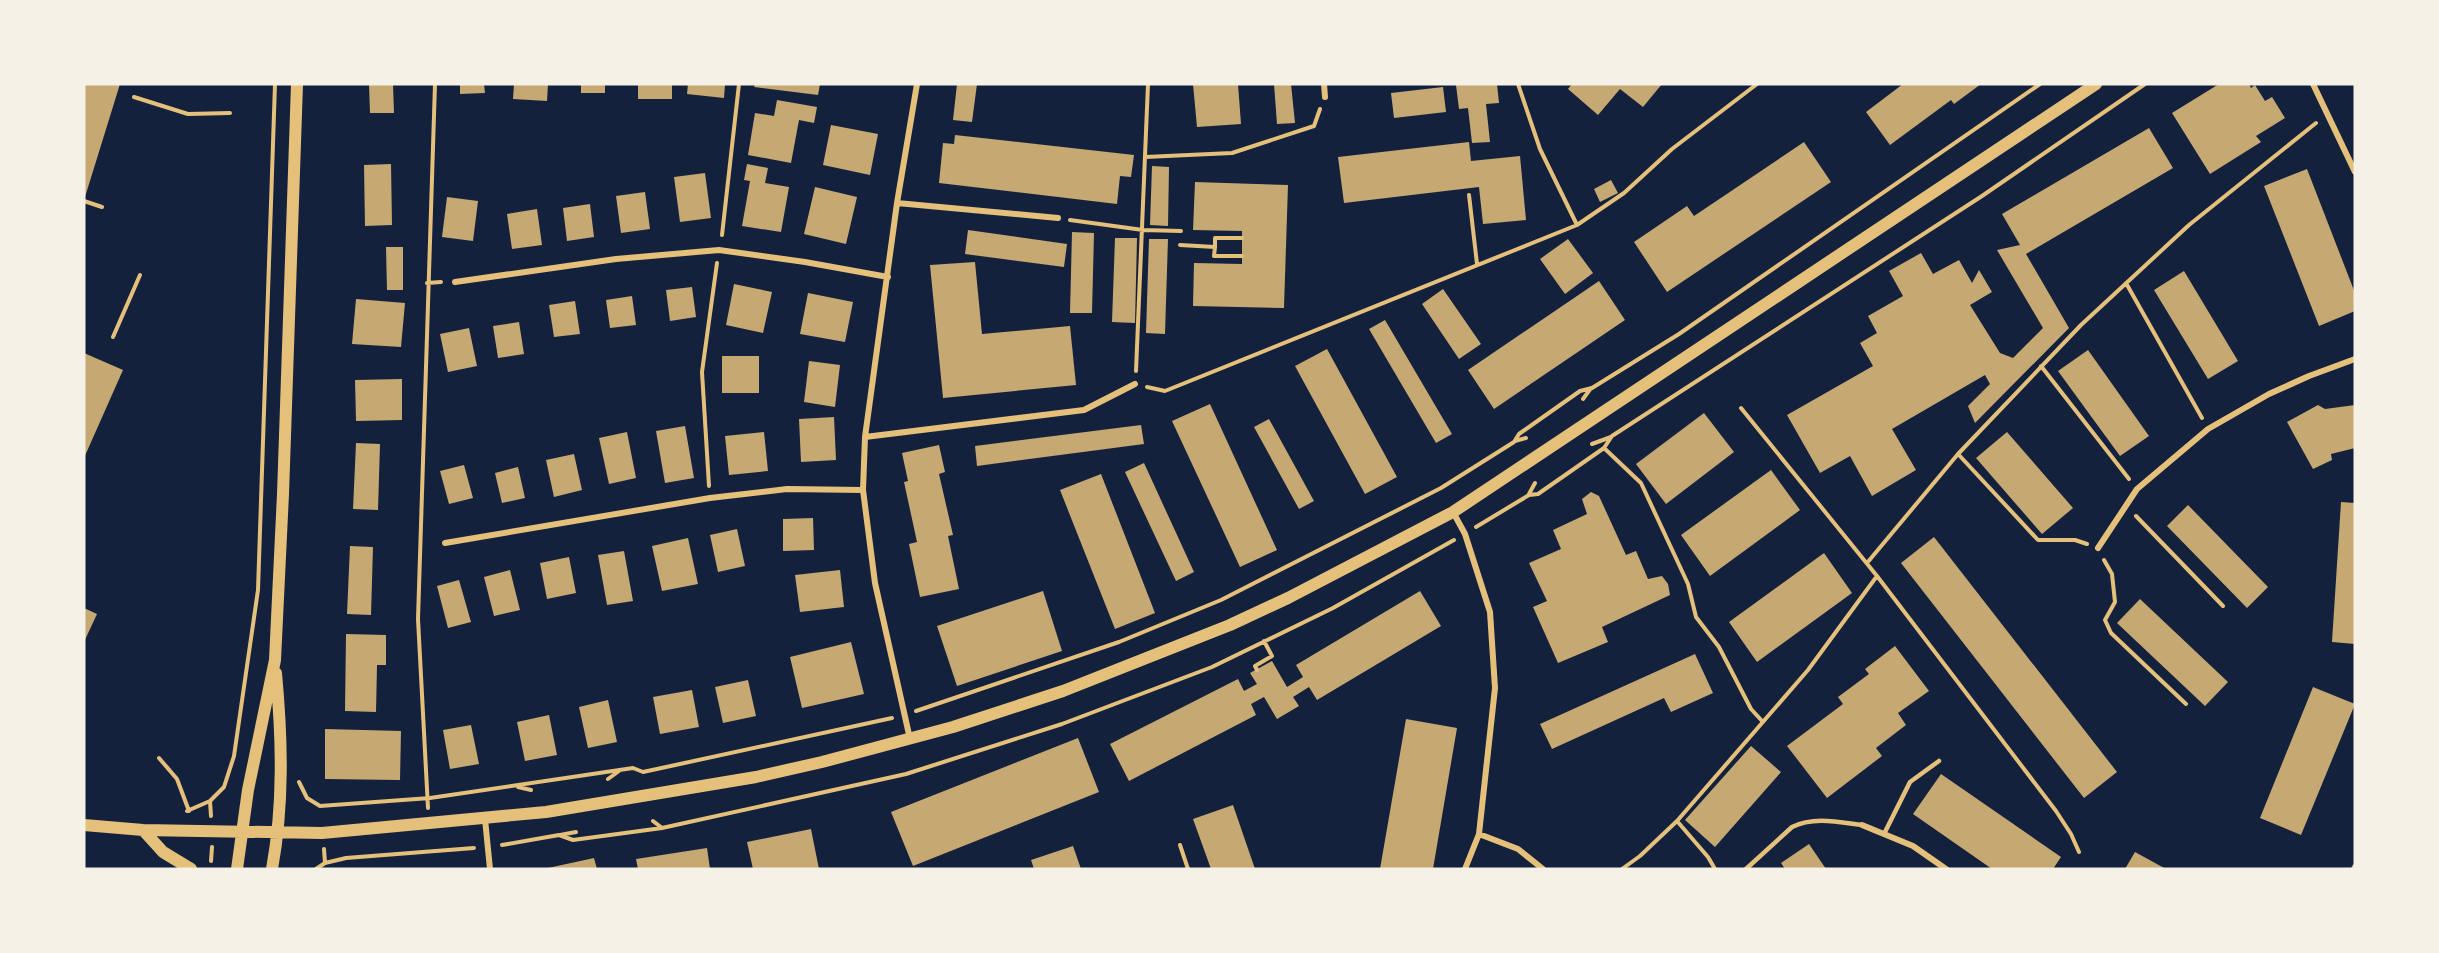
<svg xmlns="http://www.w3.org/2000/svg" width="2439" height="953" viewBox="0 0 2439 953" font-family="'Fira Sans',sans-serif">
<rect width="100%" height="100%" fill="#14213d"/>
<path fill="#c6a872" d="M84,84H120L85,197L84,196Z
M369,84H393L394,113H370Z
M460,84H484L485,93L460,94Z
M514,84H548L547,101L513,99Z
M581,84H605V93H581Z
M638,84H672V99H638Z
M688,84H725L724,98L687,94Z
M755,84H820L818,95L754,87Z
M957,84H977L972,122L953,120Z
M1193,84H1238L1241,124L1197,127Z
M1274,84H1291L1295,123L1277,124Z
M1467,84H1497L1499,103L1486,104L1490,142L1472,143L1468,108L1459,109L1456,85Z
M1572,84H1662L1643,107L1620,89L1598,115L1568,89Z
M1903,84H1981L1954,104L1951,100L1890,145L1866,112Z
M2219,84H2249L2251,88L2255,85L2265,101L2272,97L2285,118L2256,136L2261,142L2210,174L2172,113Z
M1443,87L1446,112L1394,118L1391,93Z
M777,100L817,107L814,123L799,120L791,163L748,155L755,113L774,116Z
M831,125L878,134L870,175L823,165Z
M2149,128L2173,168L2026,254L2069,328L1975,423L1968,406L1990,384L1985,375L1892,429L1916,470L1872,496L1850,456L1820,473L1787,415L1873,366L1860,343L1877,333L1868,316L1903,296L1889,271L1921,253L1933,274L1959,260L1972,283L1979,270L1992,292L1970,305L2000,353L2013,358L2043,328L1997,250L2020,245L2002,214Z
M955,135L1134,155L1131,177L1120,176L1117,204L939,183L943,143L954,144Z
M1469,142L1471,161L1520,156L1526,220L1483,224L1479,187L1344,203L1338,157Z
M1804,142L1831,182L1667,292L1634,242L1687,206L1694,216Z
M391,164L392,225L365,226L364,165Z
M747,164L768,168L765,183L789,187L781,232L742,226L750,181L744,180Z
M1152,166L1169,167L1168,226L1150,225Z
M2307,169L2355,293V311L2319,326L2264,186Z
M705,173L711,218L680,222L674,177Z
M1611,180L1618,193L1600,202L1594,189Z
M1195,182L1288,185L1284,308L1193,306L1194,263L1242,264V231L1193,230Z
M815,187L857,197L846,244L804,234Z
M645,192L650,229L621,233L616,196Z
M447,197L478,201L473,241L442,237Z
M590,204L594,237L567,241L563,208Z
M537,209L542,245L512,249L507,214Z
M968,230L1067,244L1064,267L965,254Z
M1072,232L1094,233L1092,313H1070Z
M1115,238H1137L1135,323L1112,322Z
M1149,239H1168L1165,334L1146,333Z
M1568,239L1593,273L1565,294L1540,259Z
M386,247H403V290H387Z
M975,262L982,334L1070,326L1076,385L943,398L930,265Z
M2184,271L2238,361L2208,379L2154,290Z
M1599,281L1625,320L1494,409L1468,370Z
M734,284L772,292L763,333L726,325Z
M692,287L696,317L670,321L666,290Z
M1443,289L1481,344L1459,359L1422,304Z
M808,293L853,302L845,342L800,334Z
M632,296L636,325L610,328L606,300Z
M356,299L405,303L401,347L352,344Z
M575,301L580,334L554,337L549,305Z
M1385,320L1452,434L1436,443L1369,329Z
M519,322L524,354L498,358L493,326Z
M469,328L477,366L448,372L440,334Z
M1327,349L1397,477L1365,494L1295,366Z
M2088,350L2149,436L2120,456L2058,371Z
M84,353L123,370L84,458Z
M722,356H759V393H722Z
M809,361L840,365L835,407L804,402Z
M402,379V420L356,421L355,380Z
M1210,404L1277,550L1240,567L1172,421Z
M2318,405L2325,409L2355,405V448L2331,454L2332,460L2313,469L2287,422Z
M1704,413L1734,452L1666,504L1636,464Z
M834,417L836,460L801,462L799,419Z
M1269,419L1314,501L1299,509L1254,427Z
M1141,425L1144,444L977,466L975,446Z
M685,426L694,478L665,483L656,431Z
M627,432L636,478L609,484L599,438Z
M764,432L768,471L729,475L725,436Z
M2007,432L2073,508L2042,534L1976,458Z
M356,443L380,444L378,510L353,509Z
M939,445L945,472L939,474L953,535L948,536L959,589L920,597L909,544L917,542L904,482L908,481L902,453Z
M574,454L582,490L554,497L546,460Z
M1144,463L1194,572L1176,581L1125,472Z
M464,465L473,498L449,504L440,471Z
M518,467L525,498L502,503L495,473Z
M1771,470L1800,510L1710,576L1681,535Z
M1101,474L1155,613L1115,629L1060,490Z
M1591,492L1599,496L1626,555L1636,551L1648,579L1662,576L1668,584L1670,595L1602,627L1608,642L1558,663L1533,607L1547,601L1529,563L1561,549L1553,530L1587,514L1582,499Z
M2341,502L2355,503V644L2332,642Z
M2188,505L2268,587L2247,608L2167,526Z
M813,518L814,550L783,551V519Z
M737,529L745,566L718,572L710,535Z
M1934,537L2117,772L2084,798L1901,563Z
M688,538L698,584L662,591L652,546Z
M350,546L373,547L371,615L347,614Z
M624,551L633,601L607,605L598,555Z
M1824,553L1852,593L1757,662L1729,622Z
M569,557L576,593L547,599L540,563Z
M510,570L520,610L494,616L484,577Z
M840,570L844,607L800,612L795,575Z
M459,580L471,622L448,628L437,586Z
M1043,591L1062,651L957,686L937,626Z
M1420,591L1441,626L1317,700L1309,687L1293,697L1299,706L1277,719L1264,697L1251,704L1256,715L1129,781L1110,744L1238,679L1244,691L1257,684L1250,673L1272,661L1287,687L1303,677L1296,665Z
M2140,599L2228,682L2205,706L2117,623Z
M84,608L97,614L84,642Z
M346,634L386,635V665H377L376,712L345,711Z
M851,642L864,694L802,708L790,657Z
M1895,646L1929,691L1898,713L1906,725L1876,748L1882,756L1827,798L1787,746L1843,704L1838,697L1869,674L1865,669Z
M1695,654L1713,693L1671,712L1664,698L1552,749L1540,724Z
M748,680L756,716L723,723L715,687Z
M2313,687L2355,704L2301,835L2260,818Z
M692,690L699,727L660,734L653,697Z
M608,700L617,742L588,748L579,707Z
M549,715L557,755L525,761L517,722Z
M1406,719L1457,728L1433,869H1380Z
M471,725L479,764L450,769L443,730Z
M325,729L401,731L400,780L325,779Z
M1078,738L1099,792L913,866L891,812Z
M1751,746L1781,772L1715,847L1685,820Z
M1941,774L2061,857L2053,869H1992L1913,814Z
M1233,805L1255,869H1211L1193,819Z
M811,829L819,869H753L747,842Z
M1809,844L1826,869H1785L1781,863Z
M1073,846L1081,869H1034L1031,860Z
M707,848L710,869H638L636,859Z
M2135,852L2166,869H2125Z
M594,858L597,869H548V868Z"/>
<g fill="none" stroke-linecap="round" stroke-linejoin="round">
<path stroke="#e5c07b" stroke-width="4" d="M1518,84L1540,149L1577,225
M134,97L188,114L230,113
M1145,157L1232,153L1314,126L1320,109
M1469,195L1477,264
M84,201L102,207
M1070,220L1143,230L1181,231
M722,235L739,84
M1180,245L1215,247L1214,256H1242
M1215,247V238H1242
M427,283L441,282
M2126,283L2202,418
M113,337L140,275
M2041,366L2129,479
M1136,371L1148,84
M1147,387L1165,391L1577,225L1624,193L1672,149L1757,84
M1583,399L1591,388
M1741,408L1877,576L2056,811L2071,834L2079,852
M1515,441L1526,438
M1592,444L1611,437
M1604,448L1641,483L1688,584L1696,617L1719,647L1751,709L1763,722
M1958,454L2081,325L2189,225L2316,123
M709,486L702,372L717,263
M1529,494L1535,483
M2136,516L2223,606
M1476,527L1529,495L1538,494L1604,448L1612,436L1982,196L2145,84
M2104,560L2112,574L2115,602L2105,620L2111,633L2186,704
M1867,563L1958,454L2038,540H2075L2087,544
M1257,670L1255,666L1272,656L1264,641
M916,711L1119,642L1221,600L1441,488L1514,442L1519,434L1580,391L1592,388L1679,334L2040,84
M159,758L177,779L189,811
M608,779L619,771
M299,782L307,798L320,806L430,798L633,768L643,772L892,718
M518,787L531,790
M210,801L211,816
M428,808L418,619L435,84
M187,811L210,801L224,787L234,756L258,590L275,84
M653,821L662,828
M1677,821L1708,857L1715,869
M560,835L576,832
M502,845L559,835L573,840L662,828L906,774L1062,724L1212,667L1333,608L1454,540
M1180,845L1188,869
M324,849L325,863
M211,861L212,847
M316,869L325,863L346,858L474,848
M1622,869L1640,856L1677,821L1808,670L1877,576"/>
<path stroke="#e5c07b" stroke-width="4.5" d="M1884,834L1910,782L1939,761
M1746,869L1792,827C1813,816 1839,822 1862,825"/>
<path stroke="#e5c07b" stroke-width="6" d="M1324,84L1325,97
M2313,84L2355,172
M897,203L1058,218
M455,282L616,259L719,250L805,262L888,277
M865,437L1084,410L1135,384
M1453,512L1465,534L1490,612L1495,688L1479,834L1465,869
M445,543L710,498L787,489L863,490
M2098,548L2137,489L2208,429L2269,394L2309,376L2355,359
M910,739L875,583L863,490L865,437L897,203L917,84
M485,819L490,869
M1862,825L1913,846L1946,869
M1479,834L1518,849L1543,869
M2354,869L2355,867"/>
<path stroke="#e5c07b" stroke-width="12" d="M84,825L143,830L322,833L546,812L756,777L822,762L953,727L1063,691L1230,625L1288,598L1453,512L2096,84
M143,830L163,852L191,869
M237,869L248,790L275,660L283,494L297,84
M272,869C284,804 282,738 276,673"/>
</g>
<rect width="2439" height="953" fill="none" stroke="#f6f1e7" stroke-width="171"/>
</svg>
